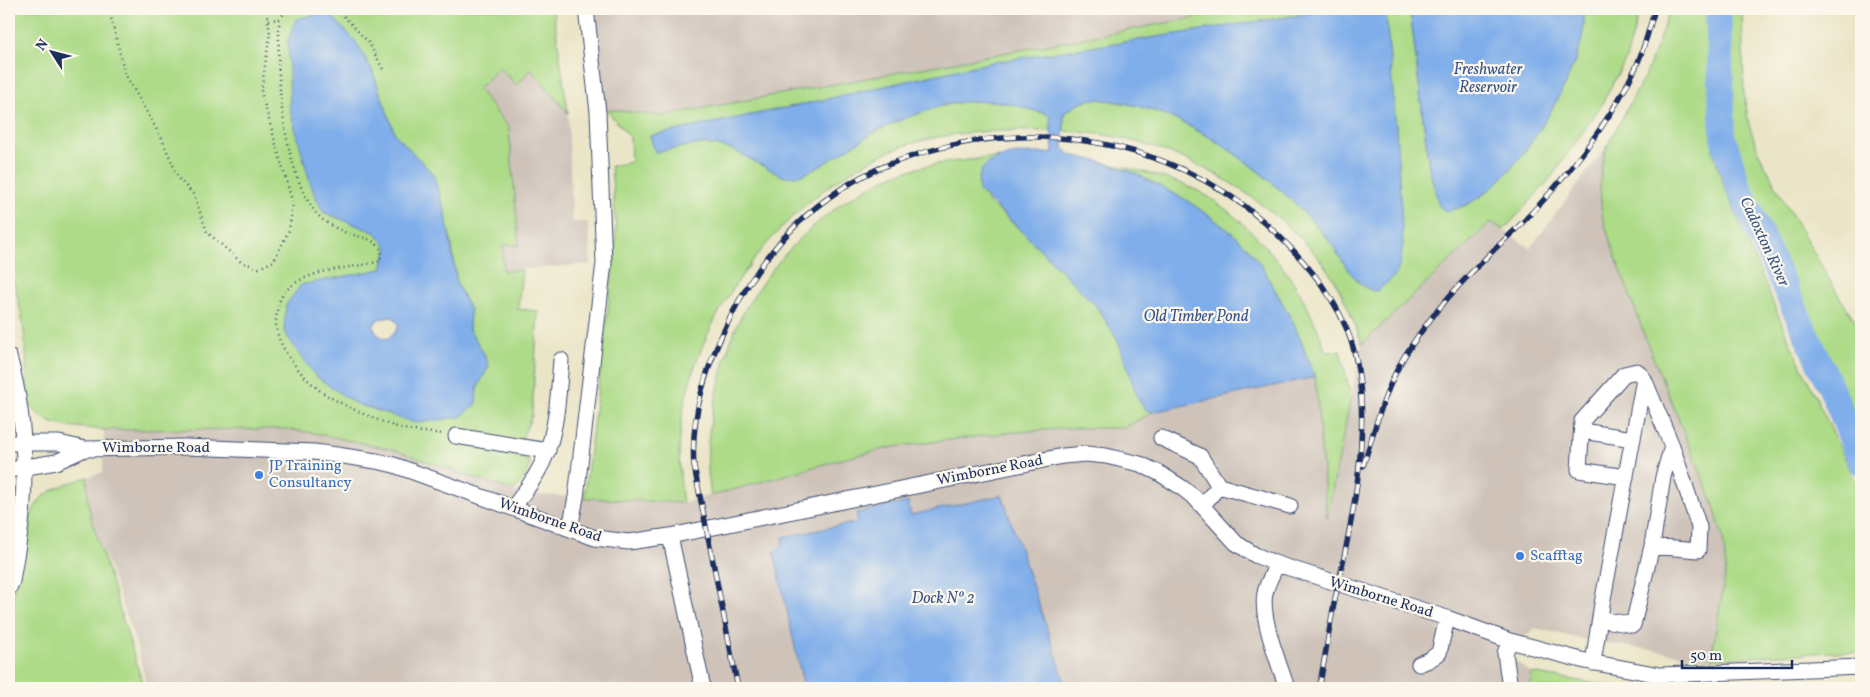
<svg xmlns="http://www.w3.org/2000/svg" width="1870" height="697" viewBox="0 0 1870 697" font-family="Vollkorn,serif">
<rect width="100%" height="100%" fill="#fbf7ec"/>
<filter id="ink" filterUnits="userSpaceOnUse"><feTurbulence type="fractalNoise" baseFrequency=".02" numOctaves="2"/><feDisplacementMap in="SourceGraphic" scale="10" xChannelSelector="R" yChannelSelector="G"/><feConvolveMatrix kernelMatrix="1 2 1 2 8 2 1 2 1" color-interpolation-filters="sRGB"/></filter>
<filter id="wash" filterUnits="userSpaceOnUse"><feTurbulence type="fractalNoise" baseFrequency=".0096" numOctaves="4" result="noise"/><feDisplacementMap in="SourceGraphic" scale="20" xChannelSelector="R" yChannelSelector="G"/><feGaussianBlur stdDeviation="1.12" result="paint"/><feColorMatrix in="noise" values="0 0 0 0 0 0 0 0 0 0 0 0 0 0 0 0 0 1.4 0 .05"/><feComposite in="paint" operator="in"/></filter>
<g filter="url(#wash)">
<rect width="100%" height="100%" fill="#ebe5c7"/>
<path fill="#cec2b9" d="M594,9H1242L661,116L605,109Z
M499,68L531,69L568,113L572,222H588L591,264L503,271V244H519L478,89Z
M1607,146L1602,164L1610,241L1648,345L1713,503L1723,539L1726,570L1711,659L1585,640L1535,628L1505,653L1531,673L1622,688H1067L1001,495L911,515L908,502L857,513L858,522L783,537V542L778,550L774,552L804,688H147L137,646L91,517L88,501L87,477L103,472L104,430L284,429L314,433L394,450L513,491L540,495L683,503L846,458L893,447L1005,433L1071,428H1124L1153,412L1315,377L1328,516L1362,344L1491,222L1530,248Z"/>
<path fill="#addb88" stroke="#648573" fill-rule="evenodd" d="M9,9H553L568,113L531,69L517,85L499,68L478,89L509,128L519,245H503V271L522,270L518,309L538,311L532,416L514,455L530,462C528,475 522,482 513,491L394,450L314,433L284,429L104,430L65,426L52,423L40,416L32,408L27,398C28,353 24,310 9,269ZM372,70L395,134L433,174L452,244L457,284L470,310L469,329L482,350L489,366L477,388L476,404L301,285L382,269L388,248L376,233L323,212Z
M1242,9H1338L988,63L809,103L650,136L700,144L715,145L733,150L754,160L802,175C827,163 849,146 874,133C910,114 953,98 994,101C1013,103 1032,110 1050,115L1051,131C1000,130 948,130 898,148C788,190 689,317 680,435C678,458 680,481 683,503L584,498L615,253L616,226L611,166L631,162L630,137L605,109L661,116Z
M1376,9H1410L1429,168L1480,198L1519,158L1570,73L1581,42L1584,25V9H1640L1626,59L1599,109L1550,179L1504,230L1491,222L1362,344C1352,317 1342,289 1324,265C1316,254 1306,244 1296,234C1234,174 1151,134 1064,131V113C1071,109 1080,102 1088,100C1098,97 1111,101 1122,103C1192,113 1281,182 1325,236C1338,250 1348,267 1358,283L1396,127L1386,17L1380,10Z
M1670,9H1706L1711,125L1713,151L1722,181L1787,336L1861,492V653L1833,652L1711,659L1726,570L1723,538L1713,503L1648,345L1610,241L1602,215L1600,189L1602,164L1607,146L1647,72Z
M1728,9H1742L1744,93L1749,125L1759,153L1779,192L1837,293L1861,330V425L1746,174L1736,147L1730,109Z
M999,157L988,163L986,200L1023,232L1096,306L1118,340L1145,409L1153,412L1124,428H1071L1005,433L893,447L846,458L711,496C704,452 708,430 718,388C724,365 729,340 740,319C769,263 823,208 881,181C917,163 960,161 999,157Z
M1097,161C1130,169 1165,175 1196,190C1213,198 1228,211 1242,223C1285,263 1307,297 1326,352L1340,350L1351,397L1327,518L1315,377L1294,324L1261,265L1231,233L1211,217L1186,200L1135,173Z
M87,477L88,501L91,517L144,688H9C9,646 11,522 45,495C57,486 73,482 87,477Z
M1531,673L1622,688H1530Z"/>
<path fill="#80aeea" stroke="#4e6ea4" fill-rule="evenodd" d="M1338,9H1376L1380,10L1386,16L1396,127L1403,244L1400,265L1395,276L1377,291C1355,291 1338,251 1325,235C1275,178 1194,113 1118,102C1109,101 1097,98 1088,100C1080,102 1071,109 1064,113L1063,148L1071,155L1097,161L1135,173L1150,181L1186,200L1211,217L1232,233L1249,249L1261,265L1294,324L1315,377L1153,412L1145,409L1138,399L1118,340L1096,306L1023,232L979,191C971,150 1026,153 1053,153L1050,115L1011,104L994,101L963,102L944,105L900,120L873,133L822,165L802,175L784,177L733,150L715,145L700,144L655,152L650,136L809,103L988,63Z
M1410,9H1584C1584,20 1584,31 1581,43C1566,95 1505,205 1445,211L1439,206L1429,168Z
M328,12L357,43L372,70L395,134L433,174L446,214L457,284L470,310L469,330L482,350L489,366L477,388L476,405L460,417L415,423L354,403L317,377L301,357L284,331L286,305L301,285L382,269L388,248L376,233L323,212L311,186L290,110L288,40L296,19ZM393,317L399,325L394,334L386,339L378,335L373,327L378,319Z
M1002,495L1067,688H804L774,552C780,549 783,544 783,537L858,522L856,513L908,502L911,515Z"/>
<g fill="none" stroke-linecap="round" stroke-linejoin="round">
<path stroke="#80aeea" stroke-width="26" d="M1718,9L1723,137L1738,186L1835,397L1861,462"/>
</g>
</g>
<g filter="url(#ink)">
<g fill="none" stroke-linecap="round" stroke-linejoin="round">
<defs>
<path id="minor" d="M9,357C22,403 26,454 23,502C22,528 16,555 12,581L9,588
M1582,431L1633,439
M456,436L548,451
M1161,438L1200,456L1219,486
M9,443H59L85,449L185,447L314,452L337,455L376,461L394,465L595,538L629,542L670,536L1063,456L1086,454L1106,456L1140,464L1159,473L1181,487L1195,498L1236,543L1255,555L1277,564L1447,618L1510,641L1585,661L1660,675L1861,667
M9,470L56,462L85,449
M1203,505L1219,486L1290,506
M513,508C521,497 530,485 537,473C557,440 558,398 561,360
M570,529L576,497L604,263L598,112L586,9
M670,536L703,688
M1652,546L1663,477L1672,446
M1277,564C1273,573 1267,583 1265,593C1260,618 1279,663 1287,688
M1600,619L1633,625L1652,546L1698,550L1699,527L1672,446L1644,379
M1593,663L1602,604L1644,379L1637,371L1624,374L1582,421L1579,470L1626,477
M1419,664L1429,660L1439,653L1447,618
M1510,688L1505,653L1510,641"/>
</defs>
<use href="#minor" stroke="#3a4a6e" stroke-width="17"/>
<path stroke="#3a4a6e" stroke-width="2.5" stroke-dasharray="1 4" stroke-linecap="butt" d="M109,9L125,74L161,137L179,179L194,195L207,232L241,262L259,268L274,261L289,230L293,204L261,92L270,33L266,9
M337,9L369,43L384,71
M279,19C280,38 277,57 279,76C281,115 292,194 323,220C329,225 340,230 347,233C361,238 374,237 382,251L380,261C353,269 312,268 290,287C279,296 277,307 276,320C274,346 306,383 328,396C345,406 384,424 404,429C416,432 429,432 442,434
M269,20L279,19L288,9"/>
<use href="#minor" stroke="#fff" stroke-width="15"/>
<defs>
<path id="rail" d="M1363,466C1375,429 1384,391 1404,357C1426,322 1454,289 1483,261C1494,249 1507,238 1518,227C1562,183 1608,126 1635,69C1644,50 1649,29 1655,9
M738,688L694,466C690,414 707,364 730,318C758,261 799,213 854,181C876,168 900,160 925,152C1048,115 1192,146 1282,239C1317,274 1348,314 1357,364C1371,438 1351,527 1335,599C1329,629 1325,659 1319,688"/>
</defs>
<use href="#rail" stroke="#1b2f5e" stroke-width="5.5"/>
<use href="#rail" stroke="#fbf7ec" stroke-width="4" stroke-dasharray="11" stroke-linecap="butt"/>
</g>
</g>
<g fill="#3f7fe0" stroke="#fbf7ec" stroke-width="2">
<circle cx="259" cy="475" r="5"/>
<circle cx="1520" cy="556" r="5"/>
</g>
<g text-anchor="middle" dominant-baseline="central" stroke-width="4.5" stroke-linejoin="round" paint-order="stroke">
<g font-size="15" fill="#1b2f5e" stroke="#fbf7ec">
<text x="156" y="448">Wimborne Road</text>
<text transform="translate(990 471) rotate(-11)">Wimborne Road</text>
<text transform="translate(550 521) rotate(19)">Wimborne Road</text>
<text transform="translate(1381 598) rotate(17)">Wimborne Road</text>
</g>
<g font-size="15" fill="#366cbe" stroke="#fbf7ec" text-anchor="start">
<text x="269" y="466">JP Training<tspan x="269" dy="17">Consultancy</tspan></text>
<text x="1530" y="556">Scafftag</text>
</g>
<g font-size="16" font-style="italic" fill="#395588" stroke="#fbf7ec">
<text x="1488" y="70">Freshwater<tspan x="1488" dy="18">Reservoir</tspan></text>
<text transform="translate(1764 242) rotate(65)">Cadoxton River</text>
<text x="1196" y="317">Old Timber Pond</text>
<text x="943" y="599">Dock Nº 2</text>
</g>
</g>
<rect width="1870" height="697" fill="none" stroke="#fbf7ec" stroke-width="30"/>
<g transform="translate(52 52) rotate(306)" stroke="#fbf7ec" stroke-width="4" paint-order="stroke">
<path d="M0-4L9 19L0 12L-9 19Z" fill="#1b2f5e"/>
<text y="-8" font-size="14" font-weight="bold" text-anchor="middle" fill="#1b2f5e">N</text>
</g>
<path d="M1682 660v8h110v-8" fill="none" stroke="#1b2f5e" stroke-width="2.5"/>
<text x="1690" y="660" font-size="15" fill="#1b2f5e" stroke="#fbf7ec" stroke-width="4" paint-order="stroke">50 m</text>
</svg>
